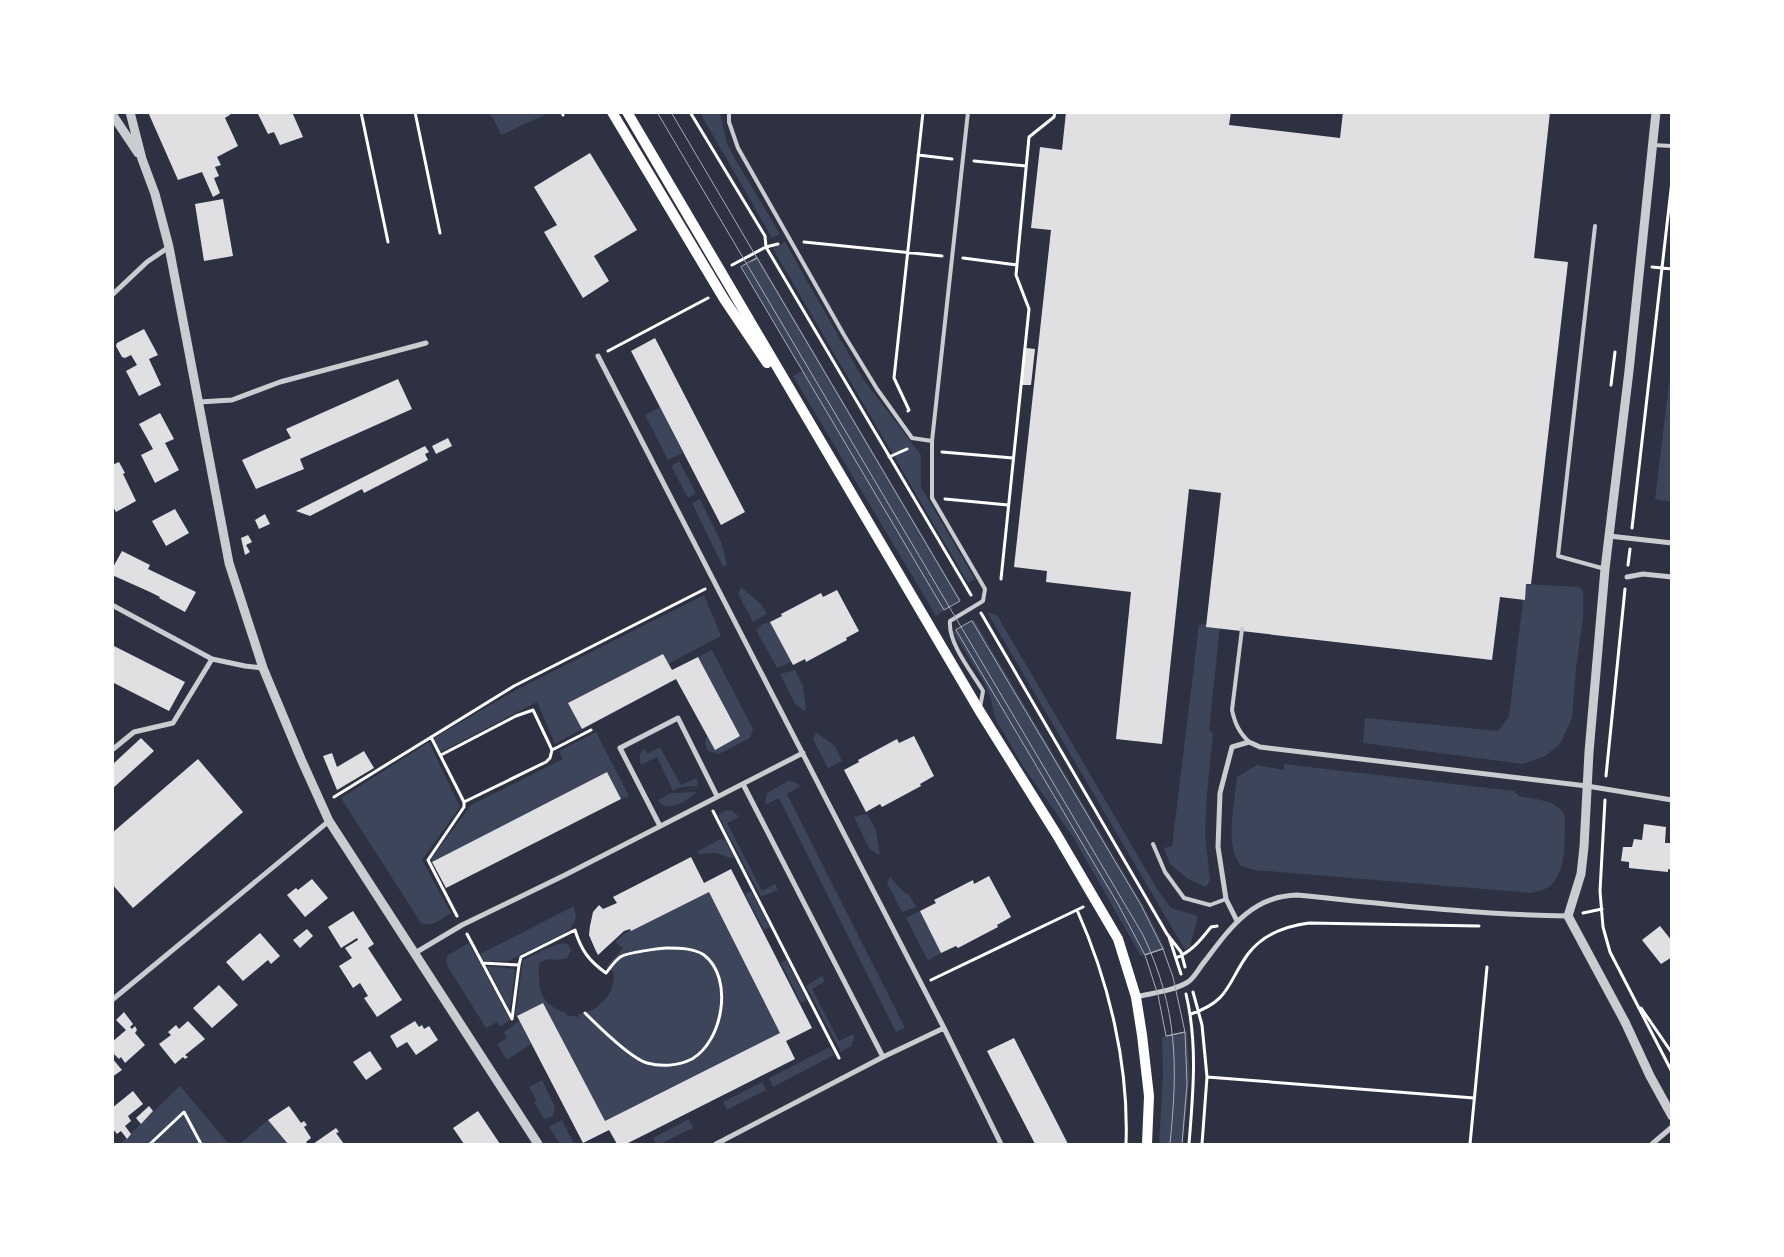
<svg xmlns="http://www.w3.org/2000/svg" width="1784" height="1257" viewBox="0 0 1784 1257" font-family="Cabin,sans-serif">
<rect width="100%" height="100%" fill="#2d3142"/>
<path fill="#3c4559" d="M487,113H549L501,135L493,118Z
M700,113H720L727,143L735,159L780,234L772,238Z
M785,242L863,379L921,455V487L975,579L968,583L773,249Z
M758,257L961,600L936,616L793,376L802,371L741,267Z
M1669,383L1672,385L1671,502L1655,499Z
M660,407L683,453L668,460L645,415Z
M679,461L696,493L688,498L671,466Z
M700,499L722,544L727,565L723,567L692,503Z
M1525,584L1579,587L1583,591V617L1576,669L1572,718L1560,744L1545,756L1523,764L1363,743L1365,718L1498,731L1509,716Z
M741,587L761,604L767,614L753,622L738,594Z
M704,595L721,636L668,664L663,654L569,703L582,729L555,744L537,702L441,752L434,738L516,690Z
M987,612L997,615L1159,892L1171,908L1198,916L1190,947L1185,950Z
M974,620L1143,905L1165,949L1141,956L1073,837L1024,768L995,718L991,699L985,684L953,632Z
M770,622L791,662L777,668L756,630L762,624Z
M1205,624L1220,626L1209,730L1213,734L1207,793L1205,834L1210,880L1206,887L1188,879L1170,864L1164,848L1172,846L1199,625Z
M712,650L753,729L750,738L719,754L708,751L705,743L707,735L715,749L740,736L698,657Z
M795,670L803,686L806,710L804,711L795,704L780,674Z
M596,732L629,796L621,799L607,772L432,862L431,859L471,805L563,759L559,751Z
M816,732L835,746L842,761L828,768L813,739Z
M429,742L460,807L422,860L451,913C442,918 432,928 421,923L341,798Z
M660,747L681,785L697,778V786L681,787L673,791L657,757L641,765C639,758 639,753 644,749L647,754Z
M1284,764L1514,791L1519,796C1536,800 1556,799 1565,816C1564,837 1568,867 1552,884C1547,890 1538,891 1531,893L1254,870L1241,866C1239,862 1235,857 1234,852C1228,832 1235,799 1237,777L1257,765L1284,770Z
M788,781L795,782L801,786L787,794L905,1028L896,1032L779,798L765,805L767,793Z
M696,792C688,801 666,814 658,800L671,793Z
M726,810L733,811L739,817L727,823L762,891L775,884L778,890L761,897L718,815Z
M867,814L876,830L880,854L878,855L869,848L854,817Z
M721,839L725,840L734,857L730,858L716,853L699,854L698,851Z
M890,877L906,894L908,893L916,907L902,912L887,883Z
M751,891L770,927L764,930L745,894Z
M709,892L780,1033L605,1121L543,1003L515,1017L523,960C532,956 560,940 567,944C570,946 570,948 571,951L567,958L556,960L548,959L539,963C538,988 539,1004 566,1013V1015L578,1017V1014C599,1012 615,993 614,973L606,967L623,948L615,942L625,933Z
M574,906L576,917L570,930L508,961H483L480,954Z
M920,911L941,953L929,960L927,959L906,918Z
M469,943L510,1020L500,1027L497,1022L486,1028L448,967L446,960L448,955Z
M786,960L807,1000L801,1003L781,963Z
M487,966L515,969L510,1011Z
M822,976L825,981L812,989L839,1041L853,1034L854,1039L851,1046L841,1052L806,986Z
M519,1021L531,1044L507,1060L497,1044L507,1038L504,1032Z
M1187,1032L1190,1075L1183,1144H1159L1163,1074L1162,1037Z
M830,1047L834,1055L773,1087L769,1078Z
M542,1080L555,1107L553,1116L544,1119L534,1102L536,1100L529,1087Z
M762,1082L766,1090L727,1110L723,1102Z
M180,1086L229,1144H120Z
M689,1119L693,1128L660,1144H656L653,1138Z
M268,1120L288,1144H240Z
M562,1120L574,1144H560L549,1127Z"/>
<path fill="#e0e0e3" d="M148,112H234L225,118L238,146L217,157L221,165L215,167L219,176L214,178L220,193L213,197L202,172L178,180Z
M257,112H292L303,137L280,145L274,132L268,134Z
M1066,112H1231L1229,125L1340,138L1343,112H1550L1534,258L1568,262L1531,584H1526L1525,600L1500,597L1492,660L1206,627L1221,493L1189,489L1162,744L1116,739L1131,592L1046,582L1047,571L1014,567L1051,230L1031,228L1040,147L1062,150Z
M590,153L637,230L594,256L609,281L583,298L544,232L557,225L534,187Z
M223,199L233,256L204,261L195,204Z
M144,329L158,355L149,359L161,385L139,396L126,371L137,365L131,355L125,358L122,357L116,346L117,343Z
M655,338L745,512L721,525L631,351Z
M1026,348L1035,349L1031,385H1021Z
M398,379L412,409L300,459L304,469L256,489L242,460L291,438L286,429Z
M160,413L174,439L165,443L179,470L155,483L141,455L153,449L139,424Z
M448,438L452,446L436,454L432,446Z
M425,446L429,452L425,454L428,460L364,493L362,489L310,516L296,511Z
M119,462L125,473L123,474L136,501L116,512L112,505V465Z
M175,509L189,533L166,546L152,521Z
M265,514L270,524L259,529L255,520Z
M248,535L252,542L246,545L250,552L245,555L241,538Z
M122,551L150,565L148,569L196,592L185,612L159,598L160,597L150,592L112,575V569Z
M837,590L859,631L846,638L847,640L806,662L805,659L793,665L770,622L782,616L781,614L821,593L823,597Z
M112,645L185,682L169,711L112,682Z
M663,654L672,670L698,657L740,736L715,750L676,679L582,729L568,703Z
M914,736L934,776L920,784L921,786L882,807L880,804L866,812L844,770L859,762L858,760L897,739L899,743Z
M141,738L154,751L112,789V765Z
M364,751L374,768L337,790L323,756L332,753L337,767Z
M198,759L243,812L133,908L112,884V833Z
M607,772L621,799L446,888L432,862Z
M1644,824L1666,827L1665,843H1672V870L1668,869V872L1629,868V862L1621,861L1623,847H1632L1634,839L1642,840Z
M691,857L704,883L731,869L812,1028L786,1041L795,1059L648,1133L626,1144H617L609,1130L583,1143L517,1016L543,1003L605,1121L780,1033L709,892L631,931L630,929L624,931L598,955L595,949L589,935L590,926L593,912L599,905L603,909L617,903L613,897Z
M989,876L1011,917L997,925L998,927L958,948L956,946L941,953L920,911L936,903L934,900L973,880L974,884Z
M312,879L328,898L305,917L287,895L296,888L298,890Z
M353,911L374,944L368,948L402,1000L377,1017L364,998L368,996L360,983L353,988L339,966L352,958L345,948L358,940L357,938L341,948L328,927Z
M1660,926L1672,941V957L1661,964L1642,940Z
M307,929L313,936L300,948L293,940Z
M260,933L280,956L271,964L268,960L243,981L226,962Z
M219,985L238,1005L212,1028L193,1008Z
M124,1012L133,1024L130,1027L132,1029L135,1026L137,1030L135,1033L145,1045L125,1063L121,1057L119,1059L112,1052V1042L126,1030L116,1020Z
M188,1021L205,1039L185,1055L188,1057L185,1059L183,1057L175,1064L159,1044L171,1035L168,1032L176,1025L179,1029Z
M415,1021L419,1027L422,1025L424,1029L429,1026L438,1040L416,1055L407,1042L397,1048L390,1036Z
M1014,1038L1068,1144H1035L987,1051Z
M370,1051L382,1069L366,1080L353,1062Z
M112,1058L122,1070L112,1077Z
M133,1091L143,1104L128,1116L131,1121L125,1126L131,1134L127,1139L121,1131L117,1134L112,1128V1108Z
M149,1106L153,1111L141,1124L136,1118Z
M289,1106L301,1123L304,1121L307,1125L304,1127L311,1138L306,1142L308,1144H288L268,1120Z
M478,1111L500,1144H464L453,1128Z
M336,1128L339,1132L336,1133L344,1144H313Z"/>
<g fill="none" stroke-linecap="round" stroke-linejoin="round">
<path stroke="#fff" stroke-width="3" d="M361,112L388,242
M415,112L440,233
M562,112L563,115
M690,112L765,236L766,247L971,595
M918,155L952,159
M974,161L1026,166
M804,242L942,256
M963,258L1017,265
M732,265L766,247L778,244
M1652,267L1672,269
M608,351L708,298
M1611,385L1615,352
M908,411L909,410L894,378L923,112
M942,452L1013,458
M889,457L907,449
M945,499L1008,505
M1632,528L1672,181
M1628,565L1630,549
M1001,579L1029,309L1016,275L1029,137L1054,117L1055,112
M981,613L1167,934L1181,952L1185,967
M431,737L464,802L546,762L550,758L552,750L591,730
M441,755L516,716L533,710L552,750
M1606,776L1625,589
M334,797L514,686L705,589
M1605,800L1600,891L1603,927L1610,952L1672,1072
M713,811L839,1058
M1077,910C1109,982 1129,1065 1126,1144
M1583,913L1602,909
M457,916L428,860L464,807V802
M467,934L512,1019L519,965L482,963
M1169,937L1181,974
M1176,958C1192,951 1200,941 1211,927L1217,926
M519,965L521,957L575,930C581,950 589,961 606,973C610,968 616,959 622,956C627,953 660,948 667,948C678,948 694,948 704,955C734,978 723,1041 692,1059C678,1066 661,1067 647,1063C630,1058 598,1026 585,1013
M931,980L1083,907
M1193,992L1202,1025L1207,1077L1202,1144
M1186,994C1198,1044 1193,1094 1189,1144
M1641,1008L1672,1053
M1191,1014C1230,1001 1227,983 1248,954C1263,934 1286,926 1309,923L1479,926
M1207,1077L1474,1098
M150,1144L184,1112L201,1144
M1470,1144L1487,967"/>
<path stroke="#caccd0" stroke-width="4" d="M729,112V122L738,148L844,335L877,389L912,438L932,441L968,112
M1652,145L1672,146
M1595,226L1558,556L1605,569
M932,441V498L985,589L983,601L950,621C948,643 971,671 983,691L980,708
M1242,629L1232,710C1235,724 1239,732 1249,742
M1153,844L1165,872L1184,898L1210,905L1226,899"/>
<path stroke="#caccd0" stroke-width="5" d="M112,295L147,262L169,247
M598,356L944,1028L1001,1144
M199,402L232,400L280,382L426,343
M1609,536L1672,543
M1627,577L1643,574L1672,577
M112,605L212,659L245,666L263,668
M112,750L134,732L173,723L212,659
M743,784L883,1057
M660,826L620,748L678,718L717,796
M1237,921L1226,899L1218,847L1220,793L1232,747L1249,742L1260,747L1587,786L1672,800
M415,953L462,925L565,875L803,753
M1136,997C1153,993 1173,991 1188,982C1195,977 1199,968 1205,961C1230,928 1252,896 1297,895C1387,904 1478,915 1568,916
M112,1000L329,821
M716,1144L883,1057L944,1028
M1652,1144L1672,1127"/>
<path stroke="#caccd0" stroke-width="9" d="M130,112L142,159L155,194L169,247L229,563L263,668L301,759L329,821L538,1144
M1656,112L1629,371L1605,569L1589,752L1584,847L1581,874L1568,916L1625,1022L1650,1076L1672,1116
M112,114L138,153"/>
<path stroke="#fff" stroke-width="10" d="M612,112L724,299L767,363
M627,112L979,710L1057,835L1118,939L1136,997L1142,1035L1149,1096L1147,1144"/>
<path stroke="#abadb3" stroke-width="1" d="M657,112L1143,935C1178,1009 1178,1065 1170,1144
M671,112L757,258L752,261
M757,258L960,601L944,610L741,267Z
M972,621L1141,905L1163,949L1145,955L1118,904L956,630Z
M1163,949L1173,977L1185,1032L1166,1036L1158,995L1145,955Z
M1167,1036L1185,1032L1187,1084L1182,1144"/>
</g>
<rect width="1784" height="1257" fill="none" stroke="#ffffff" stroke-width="228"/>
</svg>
